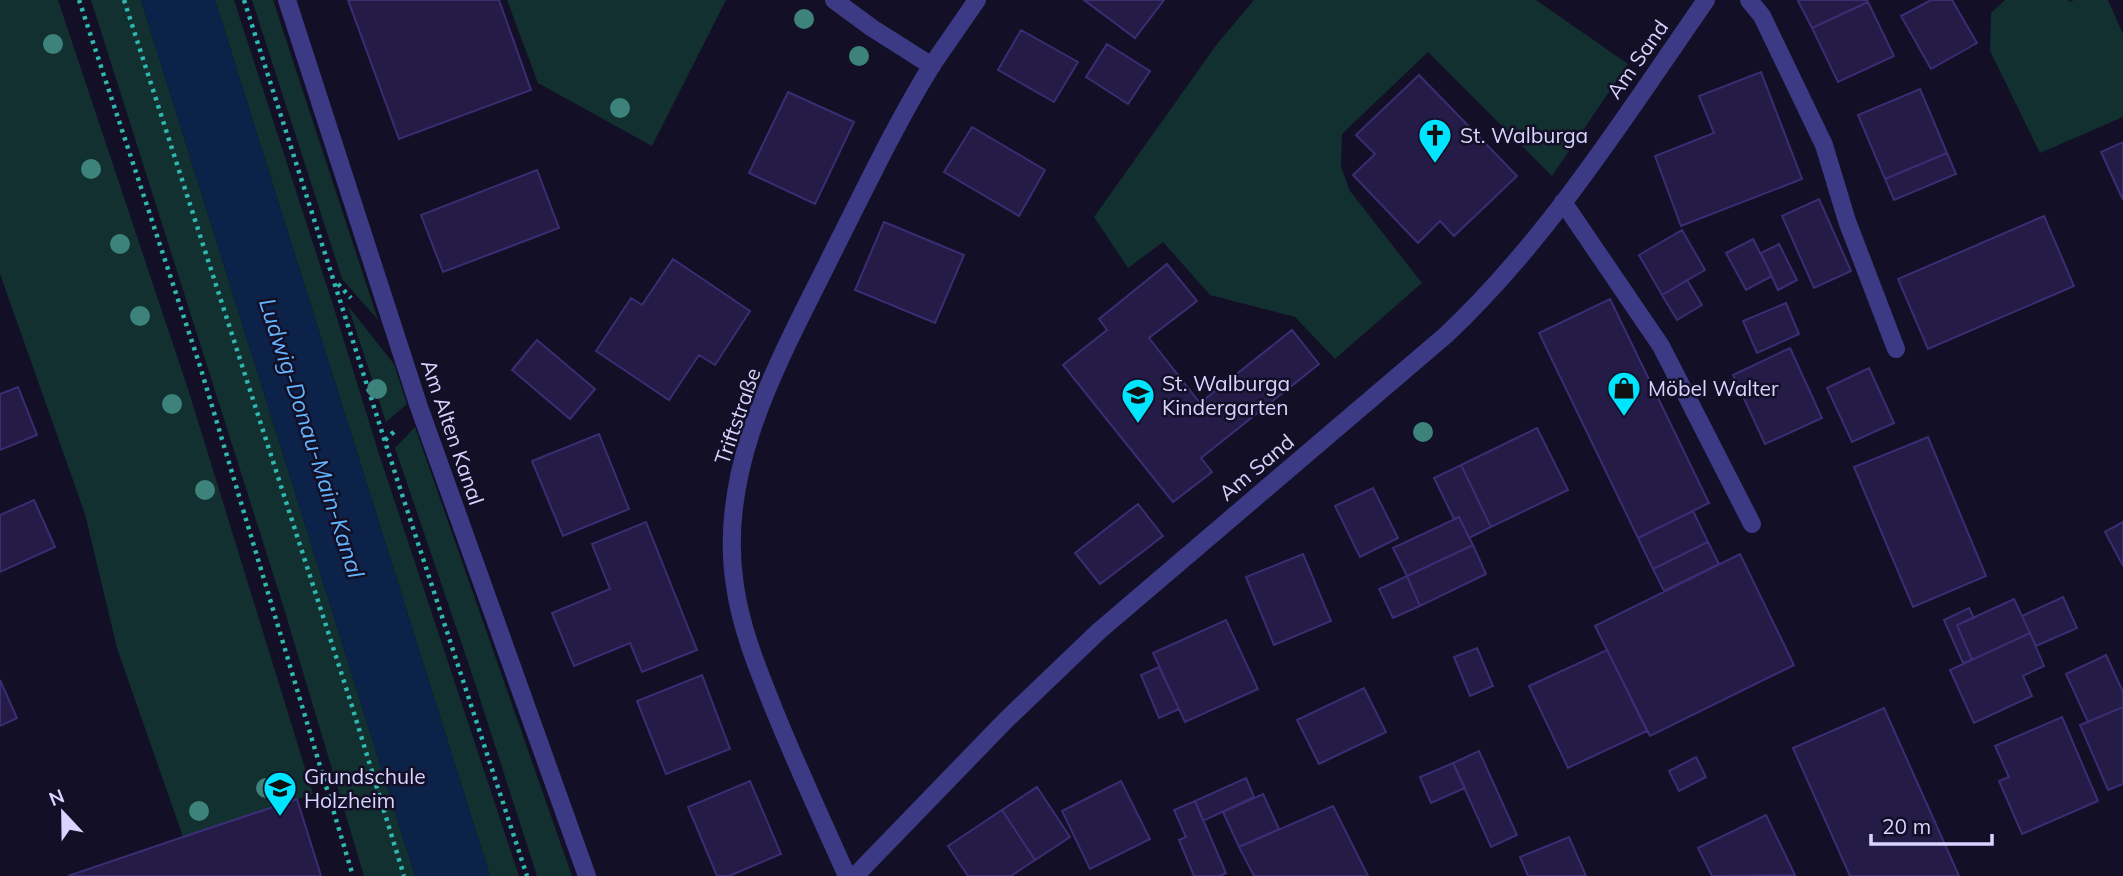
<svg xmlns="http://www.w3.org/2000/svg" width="2123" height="876" viewBox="0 0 2123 876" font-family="Mulish,sans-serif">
<rect width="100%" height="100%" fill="#130f26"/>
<path fill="#12302f" d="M0,0H58L189,392L313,794L183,837L117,648L85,514L0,274Z
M91,0H141L415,876H364L282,602Z
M215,0H234L333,305L379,454L519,876H490Z
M252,0H273L378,320L342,279Z
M507,0H726L652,146L538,83Z
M1254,0H1536L1628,64L1552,176L1428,52L1342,134L1341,167L1350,191L1422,283L1335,359L1295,317L1210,295L1163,242L1128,268L1094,217L1217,44Z
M2005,0H2068L2070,2L2074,0H2108L2123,34V117L2040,153L1990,51L1991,13Z
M348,306L394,364L407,404L386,422Z
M415,427L572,876H537L471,671L395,448Z"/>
<path fill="#0c2248" d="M141,0H215L490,876H415Z"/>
<path fill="#241b47" stroke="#3b2d73" stroke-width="2" d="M348,0H499L531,90L399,139Z
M1084,0H1164L1135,38Z
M1800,0H1867L1868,2L1812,28L1798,1Z
M1931,0H1952L1977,43L1931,69L1901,16Z
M1868,2L1894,56L1838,82L1812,28Z
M1021,30L1078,62L1054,102L998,70Z
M1107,44L1150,71L1128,104L1086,77Z
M1761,72L1802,179L1681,226L1655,156L1714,133L1699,96Z
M1419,75L1517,176L1454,236L1440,221L1418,243L1353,175L1375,154L1356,135Z
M1920,89L1947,153L1885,179L1858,115Z
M788,92L854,122L815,204L749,173Z
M972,127L1045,170L1019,216L944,172Z
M2123,142V200L2101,152Z
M1947,153L1956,174L1894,200L1885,179Z
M537,170L559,228L443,272L421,215Z
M1819,199L1851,271L1814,288L1782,216Z
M2044,216L2074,286L1928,349L1898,279Z
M884,222L964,255L935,323L855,290Z
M1682,230L1705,270L1662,295L1639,255Z
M1753,239L1772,276L1746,290L1726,253Z
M1779,244L1797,280L1778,290L1761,253Z
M673,259L750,311L715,365L699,355L669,400L596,351L631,298L642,305Z
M1167,264L1197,301L1149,338L1200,403L1292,330L1319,364L1201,458L1212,472L1173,502L1063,365L1107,330L1099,319Z
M1687,280L1702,305L1677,320L1662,295Z
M1610,299L1709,503L1638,538L1539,333Z
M1786,303L1799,334L1757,353L1743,321Z
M537,340L595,389L570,419L512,370Z
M1790,348L1822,418L1765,444L1733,375Z
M1869,368L1894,423L1852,442L1827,388Z
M18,387L37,435L0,450V394Z
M1537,428L1568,490L1491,527L1461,465Z
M599,434L629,509L563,536L532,461Z
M1928,437L1986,576L1913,607L1854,467Z
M1461,465L1491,527L1469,538L1459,517L1454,519L1434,478Z
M1373,488L1398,538L1360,557L1335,506Z
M34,500L55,547L0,572V515Z
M1138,504L1163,536L1100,584L1075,553Z
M1693,511L1708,542L1653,569L1638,538Z
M1459,517L1473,545L1407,576L1393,548Z
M646,522L697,650L642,672L630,643L574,666L552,613L610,589L592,544Z
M2123,522V566L2105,532Z
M1708,542L1719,564L1664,591L1653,569Z
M1473,545L1486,574L1420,606L1407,576Z
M1303,554L1331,621L1274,645L1246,577Z
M1740,554L1794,665L1650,736L1595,626Z
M1407,576L1420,606L1393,618L1379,589Z
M2063,597L2077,628L2036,646L2022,616Z
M2014,599L2030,633L1972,660L1957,625Z
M1969,608L1974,618L1957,625L1972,660L1963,663L1944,620Z
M1226,620L1258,689L1185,722L1153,653Z
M2030,633L2044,666L2023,676L2032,696L1974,723L1950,670Z
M1477,648L1493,686L1470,696L1454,657Z
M1607,650L1647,731L1568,768L1529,686Z
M2106,655L2123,692V707L2088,722L2066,674Z
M1159,667L1179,709L1159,718L1141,675Z
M702,675L730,749L666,774L637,701Z
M0,680L17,718L0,726Z
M1364,688L1386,732L1319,764L1297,720Z
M2123,707V784L2108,790L2080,725Z
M1884,708L1959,876H1850L1793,748Z
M2062,717L2098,801L2022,834L1999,781L2009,777L1995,746Z
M1479,751L1517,835L1491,847L1453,763Z
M1696,757L1706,777L1679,791L1669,771Z
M1453,763L1465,788L1431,803L1420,777Z
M1246,778L1254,797L1203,821L1195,801Z
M750,781L781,854L729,876H717L688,807Z
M1121,781L1150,839L1090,869L1062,811Z
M1037,787L1070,837L1035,860L1002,810Z
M1263,794L1279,829L1239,847L1223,812Z
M297,799L321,876H68L183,837Z
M1195,801L1226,873L1220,876H1194L1179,840L1186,837L1174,810Z
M1333,806L1368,876H1254L1239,847Z
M1002,810L1035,860L1011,876H968L948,846Z
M1766,815L1795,875L1712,876L1698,848Z
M1569,837L1586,876H1528L1520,857Z"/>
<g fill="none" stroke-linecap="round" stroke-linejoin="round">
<path stroke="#2fb8b0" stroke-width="4.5" stroke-dasharray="3.5 5" stroke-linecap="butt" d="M79,0L200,366L353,876
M124,0L351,703L404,876
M244,0L396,476L527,876
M338,284L351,298
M385,440L397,429"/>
<path stroke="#3d3a85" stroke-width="18" d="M287,0L419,407L587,876
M834,0L872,28L932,66
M1749,0L1762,16L1824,145L1847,221L1896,349
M1563,202L1661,346L1752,524
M847,876C822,820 796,764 773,707C757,667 741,628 735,586C716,466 782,356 833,252C865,189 895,125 932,65C947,43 962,22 977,0
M855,876L1006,720L1099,631L1446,335C1549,238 1626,115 1706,0"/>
</g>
<g fill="#3d827b">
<circle cx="804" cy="19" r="10"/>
<circle cx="53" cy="44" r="10"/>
<circle cx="859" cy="56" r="10"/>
<circle cx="620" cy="108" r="10"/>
<circle cx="91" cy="169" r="10"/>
<circle cx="120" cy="244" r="10"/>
<circle cx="140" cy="316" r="10"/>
<circle cx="377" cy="389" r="10"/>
<circle cx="172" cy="404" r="10"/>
<circle cx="1423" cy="432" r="10"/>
<circle cx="205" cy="490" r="10"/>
<circle cx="266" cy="788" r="10"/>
<circle cx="199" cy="811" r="10"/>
</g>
<defs>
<symbol id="church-pin" viewBox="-11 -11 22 30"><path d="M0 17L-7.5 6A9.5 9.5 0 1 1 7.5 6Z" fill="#00e5ff" stroke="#130f26"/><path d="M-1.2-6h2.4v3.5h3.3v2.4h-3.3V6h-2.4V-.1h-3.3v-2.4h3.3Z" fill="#111"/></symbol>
<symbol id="shop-pin" viewBox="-11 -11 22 30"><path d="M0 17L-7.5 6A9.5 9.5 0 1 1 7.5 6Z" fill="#00e5ff" stroke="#130f26"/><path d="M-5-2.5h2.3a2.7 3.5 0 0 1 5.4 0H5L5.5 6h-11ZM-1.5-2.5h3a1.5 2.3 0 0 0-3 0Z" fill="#111"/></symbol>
<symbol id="school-pin" viewBox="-11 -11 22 30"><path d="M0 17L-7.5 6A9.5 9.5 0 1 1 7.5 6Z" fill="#00e5ff" stroke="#130f26"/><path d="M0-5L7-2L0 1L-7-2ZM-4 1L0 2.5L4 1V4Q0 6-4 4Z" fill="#111"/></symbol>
</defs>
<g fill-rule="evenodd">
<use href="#church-pin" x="1416" y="116" width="38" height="52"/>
<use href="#shop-pin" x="1605" y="369" width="38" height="52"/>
<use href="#school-pin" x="1119" y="376" width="38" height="52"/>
<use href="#school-pin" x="261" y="769" width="38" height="52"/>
</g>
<g text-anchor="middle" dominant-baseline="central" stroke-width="5" stroke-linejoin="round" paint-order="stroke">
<g font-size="21" fill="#d9d4ff" stroke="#130f26">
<text transform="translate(1637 59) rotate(-55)">Am Sand</text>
<text transform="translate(737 416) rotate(-71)">Triftstraße</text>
<text transform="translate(453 432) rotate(71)">Am Alten Kanal</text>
<text transform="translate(1256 467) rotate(-40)">Am Sand</text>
</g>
<g font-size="21" fill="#d9d4ff" stroke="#130f26" text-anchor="start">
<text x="1460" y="135">St. Walburga</text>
<text x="1162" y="383">St. Walburga<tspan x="1162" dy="24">Kindergarten</tspan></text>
<text x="1648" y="388">Möbel Walter</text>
<text x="304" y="776">Grundschule<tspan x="304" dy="24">Holzheim</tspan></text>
</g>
<g font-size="23" font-style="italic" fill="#62b6ff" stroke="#130f26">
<text transform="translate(312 438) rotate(72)">Ludwig-Donau-Main-Kanal</text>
</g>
</g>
<g transform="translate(63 813) rotate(338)" stroke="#130f26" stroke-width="5" paint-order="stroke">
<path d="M0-5L12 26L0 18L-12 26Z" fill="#d9d4ff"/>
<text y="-10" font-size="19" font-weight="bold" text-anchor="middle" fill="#d9d4ff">N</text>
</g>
<path d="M1871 834v10h121v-10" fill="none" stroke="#d9d4ff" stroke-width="3.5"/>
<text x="1882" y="834" font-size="21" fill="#d9d4ff" stroke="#130f26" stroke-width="5" paint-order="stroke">20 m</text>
</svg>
